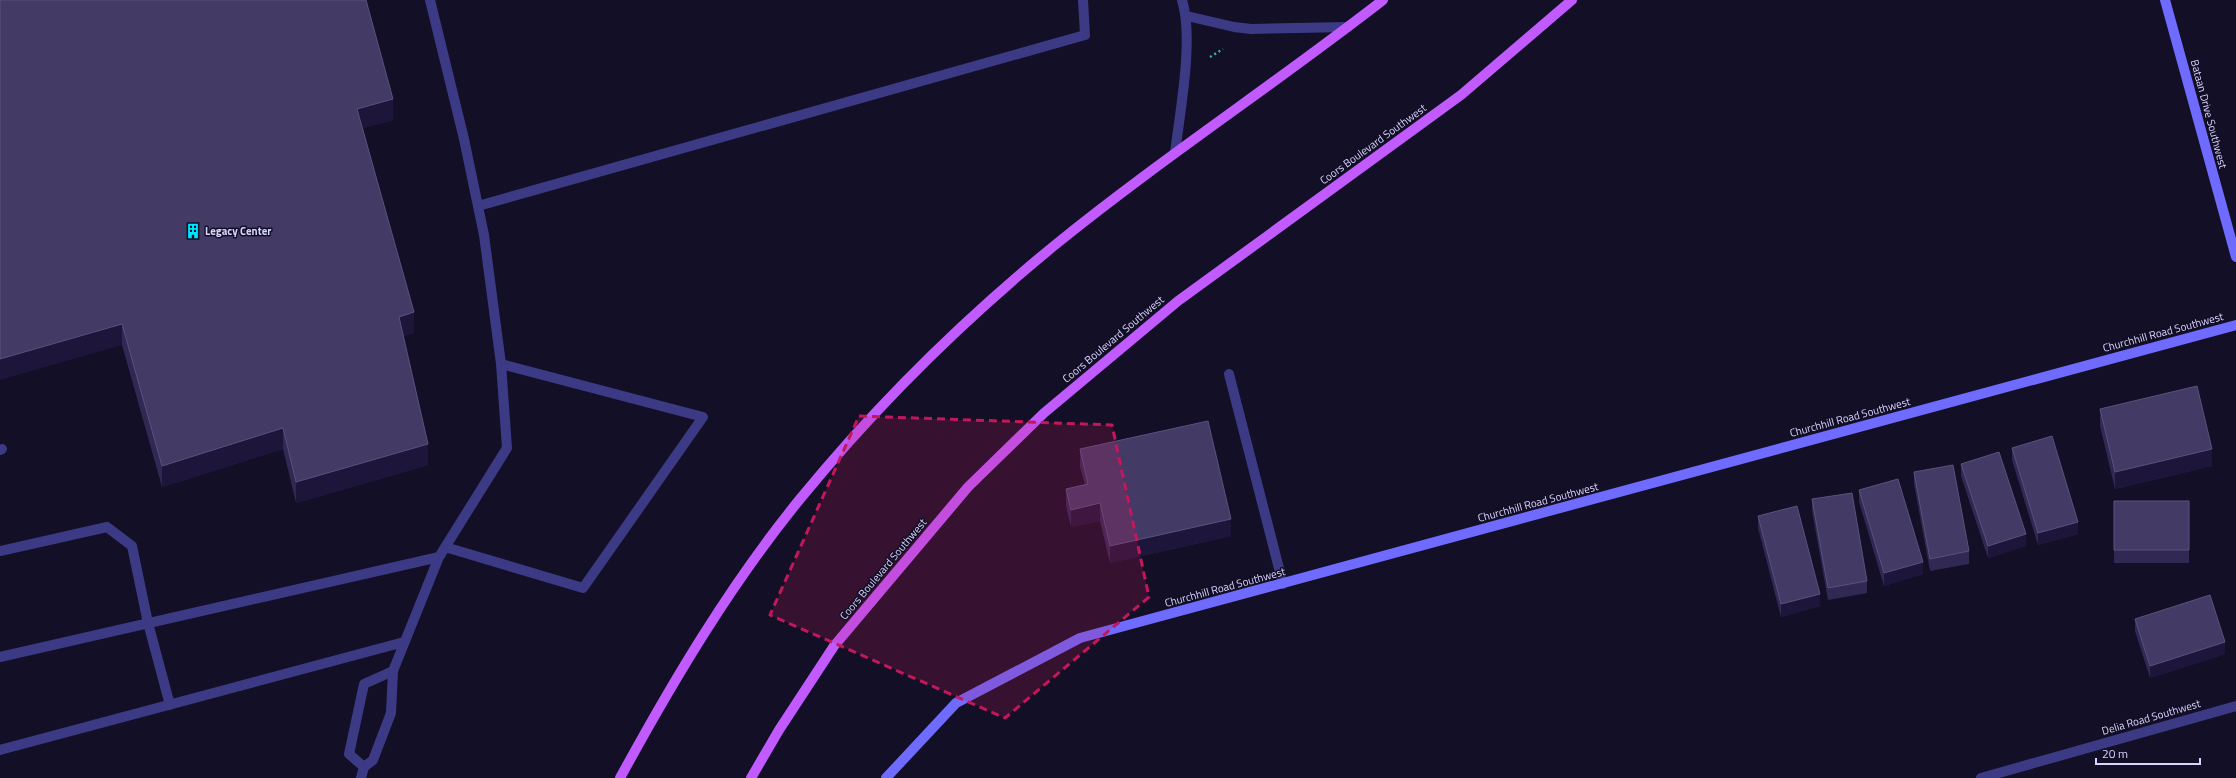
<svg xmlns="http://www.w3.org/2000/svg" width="2236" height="778" viewBox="0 0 2236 778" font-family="'Titillium Web',sans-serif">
<rect width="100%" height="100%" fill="#130f26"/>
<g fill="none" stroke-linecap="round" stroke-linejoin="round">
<path stroke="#2fb8b0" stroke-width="2.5" stroke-dasharray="2 3" stroke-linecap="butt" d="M1210,57L1223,49"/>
<path stroke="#3d3a85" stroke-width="10" d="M1187,16L1234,27L1251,29L1348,27
M1175,153C1180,111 1194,39 1182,0
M478,206L1085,35L1083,0
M1229,374L1283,584
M0,450L2,449
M445,547L583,588L703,417L501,364
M0,551L107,527L132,546L148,623L170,705
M0,657L439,557L507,448L501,364L484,235L464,139L430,0
M393,671L439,557
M0,750L404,642
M361,778L364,767L373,760L391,713L393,671L364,684L349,754L364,767"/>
<path stroke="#3d3a85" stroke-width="10" d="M1981,778L2236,706"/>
<path stroke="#6f6bff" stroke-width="10" d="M2165,0L2236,257
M886,778L956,703L1080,638L2236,325"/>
<path stroke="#c25bff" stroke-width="10" d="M620,778C673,681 730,585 800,499C876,406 962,321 1055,245C1161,159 1275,84 1383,0
M751,778L779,730L834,646L968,487L1044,413L1178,301L1461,95L1572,0"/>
</g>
<path fill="#312854" d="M0,0L393,120L363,128L414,333L403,336L428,465L296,503L283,449L162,487L122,345Z
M2100,409L2212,466L2115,489L2100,426Z
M2012,448L2078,534L2038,545L2012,460Z
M1080,449L1231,536L1110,563L1100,521L1071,527L1066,506V489L1085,485L1080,467Z
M1961,464L2026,546L1988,558L1961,476Z
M1914,472L1969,551V564L1930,571L1914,484Z
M1859,490L1923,574L1884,586L1859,502Z
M1812,499L1867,581V593L1828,600L1812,511Z
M2114,501H2189V563H2114Z
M1758,516L1820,606L1781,617L1758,528Z
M2135,619L2225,654L2150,678L2135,631Z"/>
<path fill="#1d163a" d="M393,99V120L357,130V109Z
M414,312V333L399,338V317Z
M122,324V345L0,380V359Z
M283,428V449L162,487V466Z
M428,444V465L296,503V482Z
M2212,449V466L2115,489V472Z
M1100,503V521L1071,527V510Z
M1231,519V536L1110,563V546Z
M2078,522V534L2038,545V533Z
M2026,534V546L1988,558V546Z
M1923,562V574L1884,586V573Z
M1820,594V606L1781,617V604Z
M2225,642V654L2150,678V666Z"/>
<path fill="#433a66" stroke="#5a527e" d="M0,0H366L393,99L357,109L414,312L399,317L428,444L296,482L283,428L162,466L122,324L0,359Z
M2197,386L2212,449L2115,472L2100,409Z
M1208,421L1231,519L1110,546L1100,503L1071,510L1066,489L1088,484L1080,449Z
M2052,436L2078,522L2038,533L2012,448Z
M1999,452L2026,534L1988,546L1961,464Z
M1953,465L1969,551L1930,559L1914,472Z
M1898,479L1923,562L1884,573L1859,490Z
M1852,493L1867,581L1828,588L1812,499Z
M2114,501H2189V550H2114Z
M1797,506L1820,594L1781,604L1758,516Z
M2210,595L2225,642L2150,666L2135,619Z"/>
<path fill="#c2185b" fill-opacity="0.2" stroke="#c2185b" stroke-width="3" stroke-dasharray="8 5" stroke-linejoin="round" d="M859,416L1112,425L1149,597L1005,718L770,615Z"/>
<defs>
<symbol id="building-bare" viewBox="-9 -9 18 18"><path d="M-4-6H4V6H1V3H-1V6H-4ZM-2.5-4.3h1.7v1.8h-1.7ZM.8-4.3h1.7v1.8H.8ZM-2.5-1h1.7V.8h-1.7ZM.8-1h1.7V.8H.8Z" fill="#00e5ff" stroke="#130f26" stroke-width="2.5" paint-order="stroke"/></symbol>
</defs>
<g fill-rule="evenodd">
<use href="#building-bare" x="182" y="220" width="22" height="22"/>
</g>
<g text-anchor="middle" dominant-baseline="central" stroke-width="3" stroke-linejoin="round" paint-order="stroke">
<g font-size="11" fill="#d9d4ff" stroke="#130f26">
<text transform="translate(2209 114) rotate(75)">Bataan Drive Southwest</text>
<text transform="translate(1373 144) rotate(-36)">Coors Boulevard Southwest</text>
<text transform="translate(2163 332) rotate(-15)">Churchhill Road Southwest</text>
<text transform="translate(1113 339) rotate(-40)">Coors Boulevard Southwest</text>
<text transform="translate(1850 417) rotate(-15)">Churchhill Road Southwest</text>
<text transform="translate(1538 502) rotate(-15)">Churchhill Road Southwest</text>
<text transform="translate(883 569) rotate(-50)">Coors Boulevard Southwest</text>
<text transform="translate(1225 587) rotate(-15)">Churchhill Road Southwest</text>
<text transform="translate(2151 717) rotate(-16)">Delia Road Southwest</text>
</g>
<g font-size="11" font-weight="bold" fill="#d9d4ff" stroke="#130f26" text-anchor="start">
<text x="205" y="231">Legacy Center</text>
</g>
</g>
<path d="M2096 758v6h104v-6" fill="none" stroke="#d9d4ff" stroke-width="2"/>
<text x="2102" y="758" font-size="12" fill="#d9d4ff" stroke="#130f26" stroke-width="3" paint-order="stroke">20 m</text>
</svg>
